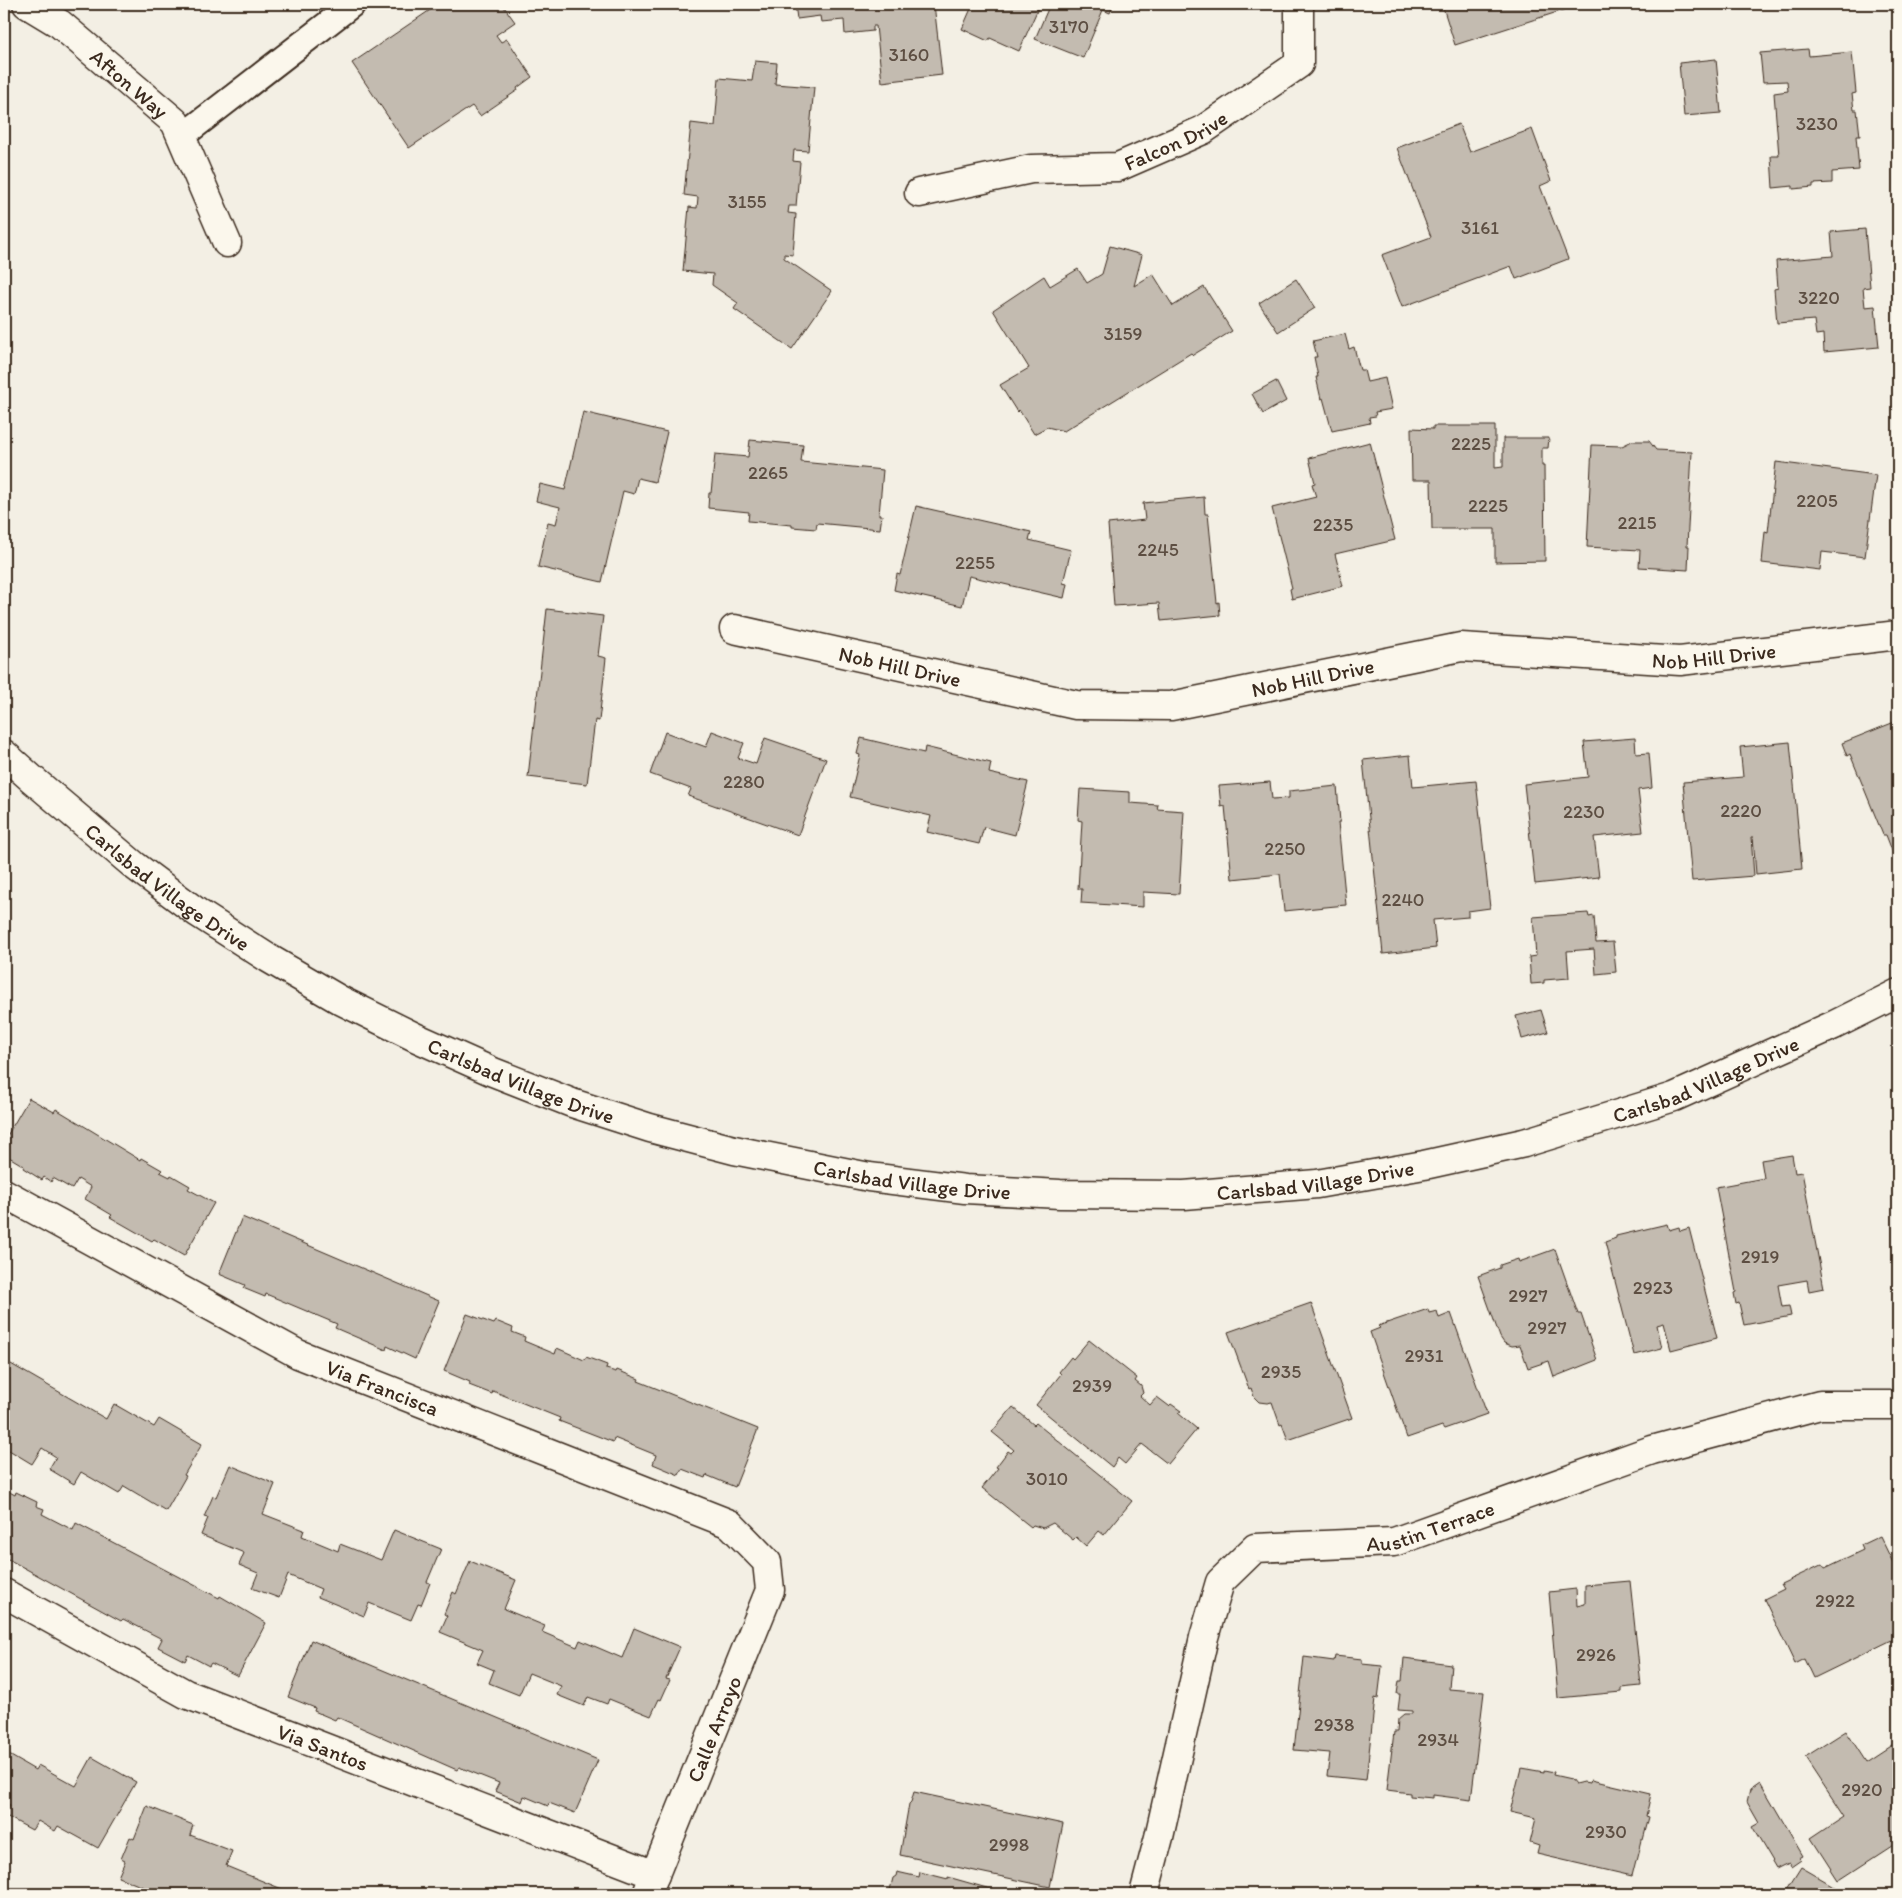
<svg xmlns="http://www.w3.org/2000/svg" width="1902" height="1898" viewBox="0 0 1902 1898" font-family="Itim,sans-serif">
<rect width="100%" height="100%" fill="#f3efe4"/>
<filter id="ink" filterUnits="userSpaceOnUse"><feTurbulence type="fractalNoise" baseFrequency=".02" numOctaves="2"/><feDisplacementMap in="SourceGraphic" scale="10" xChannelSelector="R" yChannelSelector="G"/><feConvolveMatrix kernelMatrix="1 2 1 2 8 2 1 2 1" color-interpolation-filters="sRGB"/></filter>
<g filter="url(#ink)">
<path fill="#c3bbb0" stroke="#3b2a1e" d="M439,4H502L515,22L496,35L501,42L507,39L532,77L517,88L518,90L480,116L472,106L409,148L352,63Z
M795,4H934L942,75L882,82L876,26H873V31L845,34L844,20L821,22L820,16L797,19Z
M973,4H1040L1019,51L990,38L988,41L962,29Z
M1050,4H1114L1110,13L1103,10L1083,58L1035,39Z
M1442,4H1572L1573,7L1455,45Z
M1755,4H1810L1756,8Z
M1808,49L1809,56L1852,52L1856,93L1852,94L1854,110H1857L1860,136H1856L1859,170L1832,172V183L1813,184V187L1793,189V186L1773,188L1771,156H1779L1774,93L1788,91L1787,81L1763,82L1760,53Z
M1716,59L1721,113L1684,116L1679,63Z
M755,61L777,63L775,84L814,87L808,151L794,150L793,161L800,162L796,206H789L788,213L796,214L793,255L784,254V258L832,291L792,349L734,309L738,303L712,285L713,274L683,271L689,207L697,208L698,197L684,195L691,123L715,126L719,78L752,81Z
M1459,124L1470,152L1532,129L1551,181L1540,186L1568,259L1516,279L1511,266L1402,307L1382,255L1431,237L1397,148Z
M1865,229L1870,287L1863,288L1865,307L1875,306L1879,347L1824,352L1823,334L1816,335L1814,320L1777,323L1774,289L1778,288L1776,261L1833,256L1831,232Z
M1110,246L1142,255L1134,286L1153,274L1173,306L1204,287L1232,331L1193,355L1191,353L1064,431L1047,427L1034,434L1019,410L1017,412L1000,385L1029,368L993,310L1044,276L1050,286L1078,269L1087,283L1102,274Z
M1296,279L1315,308L1278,332L1259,303Z
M1345,334L1349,349L1354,347L1360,370H1364L1367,382L1385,378L1392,409L1375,412L1376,416L1369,417L1370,423L1332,431L1323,398L1321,399L1316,377H1318L1314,357H1317L1313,341Z
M1276,381L1286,401L1263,414L1252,394Z
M583,412L667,432L655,482L638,478L634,494L623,491L602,582L538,567L548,522L556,524L560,507L536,501L540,484L565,490Z
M1433,426H1495V468L1503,467V438H1549L1548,448H1542V466H1544L1545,561L1495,562V529H1432L1431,480H1412L1411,428L1433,429Z
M750,440L803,445L801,462L883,470L879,515H882L880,529L817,523L816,529L792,527V525L748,521L749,512L708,508L709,493H711L715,454L748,457Z
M1632,441H1649L1656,450L1692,452L1687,546H1689L1688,570L1639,567L1640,550L1587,547L1592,445L1622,446Z
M1370,442L1395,540L1335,554L1343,586L1292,599L1290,589L1292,588L1272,508L1316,497L1312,484L1315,483L1309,458Z
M1776,462L1876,475L1865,557L1822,552L1820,570L1762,563L1765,531L1768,532Z
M1204,497L1205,514H1208L1217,603L1219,602L1220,615L1161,621L1159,603L1114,606L1108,524L1145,520L1143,503Z
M916,506L1031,532L1029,540L1071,550L1063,583L1067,584L1064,598L969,576L962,606L894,590L897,574L900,575Z
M547,609L603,616L598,656L606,658L599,721L595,720L587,784L528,777Z
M1897,721L1898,851L1893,853L1886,835H1883L1850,754L1847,756L1842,743Z
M712,731L744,743L738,758L756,764L765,738L826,759L798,835L688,796L691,789L650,774L665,732L706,747Z
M861,738L924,753L925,747L991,763L989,773L1028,782L1015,835L984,827L979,844L927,832L931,816L850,797L860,755L857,754Z
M1635,738L1636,754L1649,753L1652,788L1638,790L1643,832L1594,837L1599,877L1535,884L1524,784L1588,777L1584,742Z
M1790,742L1802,869L1756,874L1753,837H1751L1754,876L1692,881L1683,782L1743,777L1740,747Z
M1410,755L1413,787L1476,781L1490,908L1468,911V917L1433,920L1436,948L1383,954L1363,760Z
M1270,782L1272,799L1289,798V791L1337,786L1340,822H1338L1346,905L1284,911L1280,874L1232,879L1225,806L1221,807L1219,786Z
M1080,789L1130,792V803L1158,805L1157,809L1184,811L1179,894L1143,892V907L1081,903L1082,889H1078L1082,821L1078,820Z
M1588,913L1589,917L1594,916L1596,943L1613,942L1616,972L1596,974L1594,949L1567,951L1569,978L1544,980V983L1531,984L1529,957L1536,956L1533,917Z
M1541,1010L1548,1032L1522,1039L1516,1016Z
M29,1098L54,1112L56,1109L140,1160L141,1158L162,1170L160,1172L170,1177L171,1175L190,1186L188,1189L214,1203L184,1256L154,1239L152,1241L110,1217L112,1215L85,1199L91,1187L78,1179L72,1189L53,1178L51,1182L44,1177L42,1180L23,1168L24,1166L4,1154V1141Z
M1792,1155L1795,1173L1802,1172L1824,1288L1809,1291L1807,1280L1778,1285L1782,1307L1789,1306L1791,1316L1744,1325L1739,1303L1736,1304L1734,1293L1736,1292L1716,1187L1764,1178L1761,1160Z
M242,1217L439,1301L415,1359L387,1346L386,1350L335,1328L337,1324L266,1294L265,1297L243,1288L245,1285L219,1274Z
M1667,1224L1669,1230L1679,1227L1680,1231L1689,1228L1717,1338L1671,1350L1664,1323L1657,1325L1662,1348L1634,1355L1605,1242L1616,1238V1236Z
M1555,1249L1578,1314H1581L1597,1360L1554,1377L1549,1361L1528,1368L1520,1345L1512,1346L1504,1343L1500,1337L1478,1276L1500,1268V1265L1518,1259L1519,1262Z
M1311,1303L1352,1418L1288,1440L1282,1424L1280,1425L1272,1402L1267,1403L1259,1402L1254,1397L1251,1388L1249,1389L1228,1332Z
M1428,1309L1429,1313L1437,1311L1439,1318L1451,1313L1487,1414L1444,1429L1442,1426L1407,1438L1370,1332L1380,1328L1378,1326Z
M467,1314L494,1324L496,1321L513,1328L512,1332L525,1337L524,1341L555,1354L557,1348L584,1360L586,1357L607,1365L606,1369L616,1372L617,1370L639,1379L638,1381L758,1429L735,1487L706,1475L705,1478L682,1469L679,1475L653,1464L656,1455L614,1438L613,1442L559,1421L560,1418L493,1391L492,1394L469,1385L470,1382L444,1371Z
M1089,1340L1137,1378L1135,1381L1141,1386L1143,1393L1140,1396L1150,1405L1157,1397L1169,1406L1171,1404L1181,1411L1178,1413L1197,1429L1168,1464L1142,1444L1125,1464L1118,1458L1112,1467L1036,1405L1061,1374L1059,1372L1071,1357L1073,1359Z
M4,1360L106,1419L114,1404L154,1427L159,1419L202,1444L184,1475L186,1476L166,1511L124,1486L119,1494L81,1472L74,1484L49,1469L56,1457L42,1448L32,1464L4,1447Z
M1013,1407L1034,1425L1036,1423L1132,1501L1104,1535L1099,1531L1086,1546L1076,1537L1073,1540L1053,1523L1043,1528L1033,1525L1031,1527L982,1488L998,1468L996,1467L1008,1451L1011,1453L1014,1450L992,1432Z
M230,1465L275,1484L263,1514L304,1530L302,1536L338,1551L340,1544L381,1560L394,1530L441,1549L427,1582L430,1583L421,1605L418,1604L411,1620L369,1603L364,1616L318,1597L321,1589L288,1575L279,1598L252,1588L258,1573L239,1565L244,1553L201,1535L208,1518L204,1517L213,1496L216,1497Z
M4,1489L15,1495L16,1492L37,1502L36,1506L44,1509L42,1514L73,1530L76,1523L219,1598L220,1596L266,1623L238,1676L211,1663L209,1666L188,1655L185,1661L158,1647L162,1639L123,1619L121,1621L8,1559L6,1562L4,1561Z
M1880,1536L1898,1573V1637L1814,1678L1805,1659L1795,1664L1764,1599L1784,1589L1781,1584L1823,1564L1825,1568L1863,1550L1861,1545Z
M470,1561L516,1580L504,1609L545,1626L542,1632L577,1647L580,1640L622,1658L634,1628L680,1647L666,1679L670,1680L661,1700L659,1699L651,1716L609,1699L607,1704L588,1697L584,1706L557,1695L561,1686L529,1673L519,1695L489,1683L494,1670L477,1663L483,1650L440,1632L447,1616L444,1614L453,1592L456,1594Z
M1630,1581L1641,1686L1621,1688V1692L1558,1698L1549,1592L1576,1589L1577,1606L1585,1604V1585Z
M311,1640L598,1760L575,1813L549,1803L548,1806L524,1796L522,1802L495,1791L499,1783L459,1767L457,1770L337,1717L335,1720L314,1711L315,1708L288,1697Z
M1335,1656L1362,1659V1664L1382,1666L1378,1699L1375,1698L1366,1780L1327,1776L1330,1753L1294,1750L1304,1657L1334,1661Z
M1404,1658L1451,1664L1449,1689L1484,1692L1471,1800L1433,1795V1798L1410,1796V1793L1387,1790L1394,1732H1397L1398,1719L1404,1714H1412V1711L1398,1710L1400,1694H1397L1399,1681H1402Z
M1846,1731L1866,1762L1898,1741V1841L1838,1880L1811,1838L1844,1816L1805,1757Z
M4,1752L35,1770L38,1765L76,1786L92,1757L136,1782L98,1848L58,1826L55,1831L38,1821L32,1830L4,1815L10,1805L4,1801Z
M1521,1768L1544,1772V1770L1554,1772L1553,1775L1571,1779L1575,1784L1583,1782L1590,1783L1591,1780L1651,1794L1646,1816L1649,1817L1643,1840H1641L1632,1876L1537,1854L1539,1846L1530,1843L1536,1818L1510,1812Z
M1760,1782L1803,1856L1799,1858L1801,1860L1791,1867L1789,1863L1777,1869L1752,1827L1759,1823L1747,1802L1750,1789Z
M914,1792L1063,1824L1050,1887L900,1855L909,1804L911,1802Z
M147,1806L193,1825L190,1835L232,1851L226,1866L294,1894H161L118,1877L125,1861L121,1859L130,1837L134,1839Z
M1801,1867L1844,1892L1843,1894H1784Z
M897,1872L919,1877L920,1872L948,1879V1877L994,1890L993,1894H889L893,1878L896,1876Z"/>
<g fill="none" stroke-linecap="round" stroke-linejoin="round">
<defs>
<path id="lane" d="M181,137L353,4"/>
<g id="street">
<path id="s1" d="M27,4L60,24L175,122L227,243"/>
<path id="s2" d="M919,193L1031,169L1118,167L1203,130L1299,64V4"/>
<path id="s3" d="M734,629L1076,705L1171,706L1461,647L1680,661L1898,635"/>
<path id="s4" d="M4,1193L298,1354L730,1524L767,1562L770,1590L647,1894"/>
<path id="s5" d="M4,1593L186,1694L655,1875"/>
<path id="s6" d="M1144,1894L1159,1837L1204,1637L1220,1582L1255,1548L1394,1542L1652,1450L1820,1405H1898"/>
</g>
<g id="primary">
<path id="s7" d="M4,754L32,779L135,866L198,913L268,958L340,1000L417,1038L493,1072L572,1103L650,1128L734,1150L869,1177L965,1189L1060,1194L1184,1195L1317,1184L1424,1165L1524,1143L1674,1097L1834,1025L1898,993"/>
</g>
</defs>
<use href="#lane" stroke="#3b2a1e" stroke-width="28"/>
<use href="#street" stroke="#3b2a1e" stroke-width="31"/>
<use href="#primary" stroke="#3b2a1e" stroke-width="31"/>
<use href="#lane" stroke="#fbf7ec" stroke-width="24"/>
<use href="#street" stroke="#fbf7ec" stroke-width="28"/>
<use href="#primary" stroke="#fbf7ec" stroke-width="28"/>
</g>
</g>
<g text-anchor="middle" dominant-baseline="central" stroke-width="4" stroke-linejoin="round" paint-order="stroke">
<g font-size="19" fill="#5d4e42">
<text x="1069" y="26">3170</text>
<text x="909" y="54">3160</text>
<text x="1817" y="123">3230</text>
<text x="747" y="201">3155</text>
<text x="1480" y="227">3161</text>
<text x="1819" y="297">3220</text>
<text x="1123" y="333">3159</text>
<text x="1471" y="443">2225</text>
<text x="768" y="472">2265</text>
<text x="1817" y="500">2205</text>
<text x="1488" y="505">2225</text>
<text x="1637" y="522">2215</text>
<text x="1333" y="524">2235</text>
<text x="1158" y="549">2245</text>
<text x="975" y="562">2255</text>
<text x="744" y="781">2280</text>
<text x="1741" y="810">2220</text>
<text x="1584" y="811">2230</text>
<text x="1285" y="848">2250</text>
<text x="1403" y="899">2240</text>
<text x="1760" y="1256">2919</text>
<text x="1653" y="1287">2923</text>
<text x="1528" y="1295">2927</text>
<text x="1547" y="1327">2927</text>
<text x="1424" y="1355">2931</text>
<text x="1281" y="1371">2935</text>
<text x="1092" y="1385">2939</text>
<text x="1047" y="1478">3010</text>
<text x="1835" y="1600">2922</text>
<text x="1596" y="1654">2926</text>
<text x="1334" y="1724">2938</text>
<text x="1438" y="1739">2934</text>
<text x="1862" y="1789">2920</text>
<text x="1606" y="1831">2930</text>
<text x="1009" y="1844">2998</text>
</g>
<g font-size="21" fill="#3b2a1e" stroke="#fbf7ec">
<text stroke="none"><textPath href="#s1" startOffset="130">Afton Way</textPath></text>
<text stroke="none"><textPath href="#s2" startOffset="265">Falcon Drive</textPath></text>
<text stroke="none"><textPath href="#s3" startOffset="995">Nob Hill Drive</textPath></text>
<text stroke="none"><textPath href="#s3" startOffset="170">Nob Hill Drive</textPath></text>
<text stroke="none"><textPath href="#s3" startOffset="590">Nob Hill Drive</textPath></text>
<text stroke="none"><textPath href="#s7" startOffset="211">Carlsbad Village Drive</textPath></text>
<text stroke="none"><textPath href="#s7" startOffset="1831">Carlsbad Village Drive</textPath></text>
<text stroke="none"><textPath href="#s7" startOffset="616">Carlsbad Village Drive</textPath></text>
<text stroke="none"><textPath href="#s7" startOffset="1021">Carlsbad Village Drive</textPath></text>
<text stroke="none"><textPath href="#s7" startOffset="1426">Carlsbad Village Drive</textPath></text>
<text stroke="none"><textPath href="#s4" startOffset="426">Via Francisca</textPath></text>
<text stroke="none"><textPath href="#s6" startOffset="548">Austin Terrace</textPath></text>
<text transform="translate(714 1729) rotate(-68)">Calle Arroyo</text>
<text stroke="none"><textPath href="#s5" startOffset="355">Via Santos</textPath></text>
</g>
</g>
<rect width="1902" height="1898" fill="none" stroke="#fbf7ec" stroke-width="20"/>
<rect x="10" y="10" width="1882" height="1878" fill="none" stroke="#3b2a1e" stroke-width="2" filter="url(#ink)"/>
</svg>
